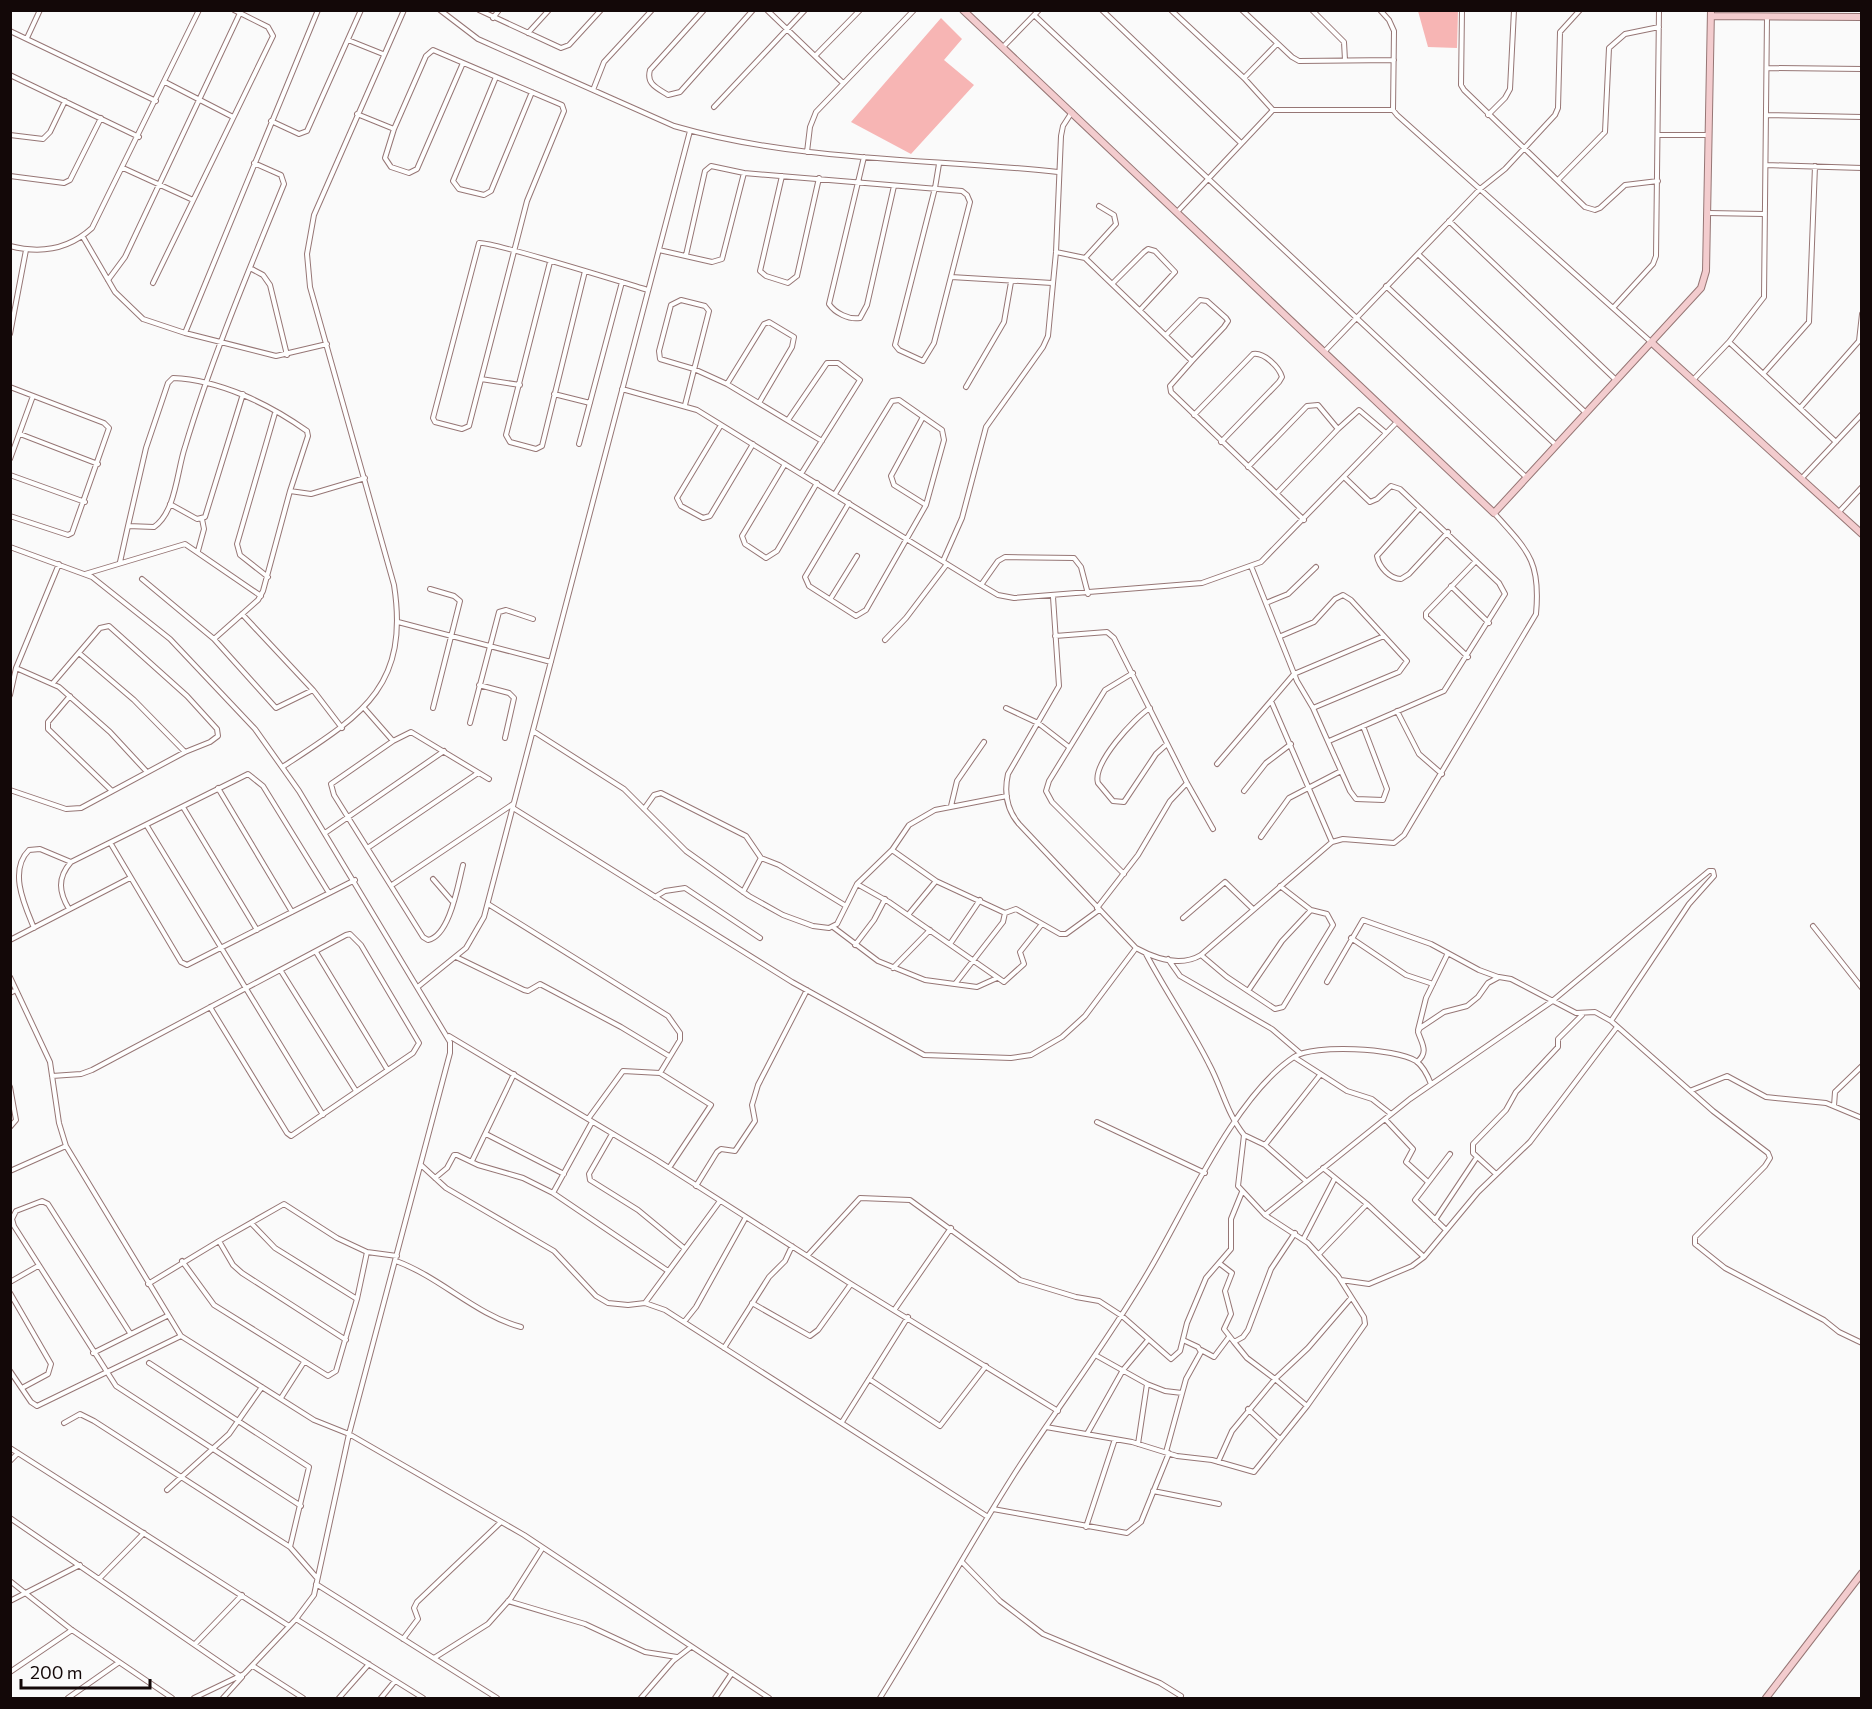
<svg xmlns="http://www.w3.org/2000/svg" width="1872" height="1709" viewBox="0 0 1872 1709" font-family="Commissioner,sans-serif">
<rect width="100%" height="100%" fill="#fafafa"/>
<path fill="#f7b5b4" d="M1418,11H1458L1457,48L1428,47Z
M941,18L962,39L944,60L974,85L911,154L851,122Z"/>
<g fill="none" stroke-linecap="round" stroke-linejoin="round">
<defs>
<path id="street" d="M440,10L478,39L674,126C798,162 929,158 1058,172
M479,10L561,48L569,45L601,10
M704,10L650,70C646,84 657,88 668,95L680,92L753,10
M767,10L843,83
M1102,10L1241,143
M1171,10L1244,78L1273,110
M1242,10L1292,57L1299,61L1394,60
M1312,10L1344,42L1345,60
M1380,10L1389,20L1394,31L1393,110L1397,115L1651,342
M1462,10L1461,85L1464,90L1585,207L1595,210L1600,208L1625,185L1658,181
M1034,15L1527,478
M493,18L499,10
M10,31L156,101
M528,33L549,10
M27,38L40,10
M348,40L383,54
M1003,47L1039,10
M815,56L860,10
M463,63L417,169L409,173L391,167L385,158L394,129L426,56L433,50L562,105L564,111L527,201L469,426L462,429L435,422L433,418L479,243C488,240 627,284 648,290
M1767,68L1862,69
M10,75L139,137
M496,77L453,181L459,189L484,195L491,191L532,92
M1244,78L1277,44
M165,82L233,117
M593,90L604,62L652,10
M714,107L805,10
M357,114L394,129
M1488,115L1505,98L1510,89L1514,10
M1767,115L1862,117
M271,121L299,134L307,131L361,10
M10,135L43,139L50,132L65,101
M1659,135H1708
M807,152L810,127L816,112L914,10
M864,157L829,304C835,313 849,320 860,318L867,305L894,186
M1766,165L1862,168
M123,168L193,200
M10,176L64,183L70,180L101,118
M782,176L760,271L766,276L788,283L797,276L819,178
M1559,179L1605,132L1609,48L1625,34L1659,27
M1178,211L1273,110H1393
M1708,213L1764,214
M1449,221L1616,380
M83,237L115,292L143,319L185,333L276,356L327,344
M10,246C41,254 68,250 92,228L199,10
M659,250L712,262L722,259L744,173
M1056,252L1085,258L1192,361L1170,386L1171,392L1304,520
M1418,254L1586,413
M686,255L705,171L711,166L744,173L962,191L967,195L970,202L934,343L923,361L899,350L895,345L935,188L939,164
M1085,258L1116,224L1114,215L1099,206
M550,262L506,435L510,442L536,449L542,446L585,271
M250,268L263,275L270,285L287,355
M951,277L1052,283
M108,280L125,257L240,13
M153,283L273,36L268,27L234,10
M1112,284L1144,252L1148,249L1155,251L1175,272L1140,310
M1386,286L1556,445
M1613,308L1653,264L1656,256L1659,10
M185,333L318,10
M10,334L26,250
M1166,335L1200,300L1207,301L1226,318L1228,321L1224,327L1192,361
M1729,342L1836,442
M1324,352L1480,189L1505,169L1555,115L1558,108L1560,32L1580,10
M1763,374L1809,322L1815,166
M481,379L520,385
M1693,380L1729,342L1764,297L1767,17
M727,384L764,324L769,322L794,337L792,347L759,403
M10,387L104,423L109,428L72,533L68,535L10,516
M966,387L1004,322L1011,282
M622,389L697,410L981,585L998,595L1014,598L1202,583L1261,562L1397,422
M554,394L590,403
M685,405L708,315L709,311L705,306L681,300L671,305L659,351L660,359L694,369L727,384L822,441
M1800,408L1859,341L1862,314
M1194,415L1253,354C1264,352 1279,367 1282,377L1279,382L1221,442
M923,417L891,476L894,485L926,505
M788,420L827,363H838L860,380L801,474
M721,425L677,498L681,506L703,518L710,516L753,444
M1338,429L1359,410L1386,433
M20,434L98,464
M579,444L622,282
M10,459L33,396
M785,464L742,536L745,544L766,558L777,551L817,483
M1248,467L1307,406L1318,405L1338,429L1277,493
M10,475L85,502
M1802,478L1862,414
M290,491L311,494L365,478
M835,494L892,401L899,400L942,430L944,440L926,505L866,610L856,616L809,586L805,577L849,503
M170,504L197,519L205,517L243,394
M1420,508L1377,556C1379,567 1390,579 1401,579L1409,574L1448,532
M1838,513L1862,487
M10,547L92,577L170,639L255,729L299,791L450,1042V1053L349,1434L314,1595L296,1619
M198,551L204,529L202,519
M943,561L962,518L986,427L1043,347L1048,336L1056,252L1061,136L1063,126L1072,112
M120,562L128,526
M1251,566L1297,681L1313,708L1350,791L1356,799L1383,800L1387,789L1363,726
M85,574L185,544L261,596
M268,577L240,555L237,544L275,413
M142,579L214,639L276,708L313,690L342,728
M981,585L998,561L1005,557L1074,558L1081,567L1088,594
M1451,586L1489,623
M430,589L454,596L460,601L433,708
M1053,597L1059,686L1008,774C1004,792 1007,810 1019,824L1136,948C1156,959 1181,967 1201,955L1332,842L1343,839L1394,843L1404,835L1536,614C1541,561 1528,551 1494,513
M831,598L857,556
M1266,603L1288,594L1316,567
M242,614L313,690
M398,622L551,662
M1055,636L1107,632L1114,638L1187,783L1213,829
M1281,636L1314,622L1335,599L1343,595L1351,600L1407,661L1399,672L1313,708
M214,639L258,600L263,591L290,491L308,436L307,431C269,404 220,380 173,378L168,383L146,448L128,526L154,527C176,512 177,470 185,447C212,357 249,270 284,184L281,175L254,163
M885,640L906,618L947,564
M79,653L134,700L185,752
M1468,657L1426,617V613L1476,561
M16,668L59,687L110,732L147,772
M479,685L509,693L514,698L505,738
M10,695L16,668L59,564
M70,696L48,722V729L112,791
M1271,701L1332,842
M1006,708L1038,723L1069,747
M1150,708C1134,718 1092,764 1098,783L1113,801L1124,802L1156,754L1167,744
M365,709L393,741
M1397,711L1419,754L1442,774
M470,723L499,612L506,610L533,619
M533,731L624,789L686,851L749,896L783,915L813,926L829,928L837,924L857,884L892,850L909,825L935,810L1007,796
M1329,741L1444,691L1505,594L1499,583L1400,489L1391,486L1377,499L1370,502L1344,477
M1217,764L1294,674L1384,636
M284,766C360,716 410,688 394,585L310,287L307,254L314,215L404,10
M218,788L292,912
M10,790L66,809L81,808L185,752L210,742L218,736L217,729L187,696L109,626L100,628L53,683
M1244,791L1266,763L1291,744
M951,806L957,781L984,742
M183,807L257,930
M513,808L792,982L924,1055L1011,1058L1031,1055L1062,1037L1085,1016L1136,948
M644,809L654,795L661,793L746,836L761,858L743,892
M147,826L323,1115
M325,833L444,751
M1261,837L1289,798L1341,771
M111,844L181,962L187,965L355,880
M369,847L478,773
M892,850L936,881L1005,913L1003,922L955,984
M761,858L779,865L846,906
M463,865C458,884 450,936 428,940L423,937L334,795L331,784L393,741L411,732L489,779
M1124,874L1052,802L1046,791L1049,781L1105,690L1133,673
M433,879L452,901
M857,884L889,902L1004,982L1024,964L1020,952L1042,924
M392,885L513,804
M655,897L665,891L685,888L760,938
M488,904L668,1016L680,1033V1040L660,1073L623,1071L588,1119
M1097,908L1138,855L1170,801L1187,783
M69,909C59,892 57,878 71,862
M1005,913L1016,909L1060,934H1066L1099,910
M908,915L936,881
M1183,918L1225,882L1253,909
M1813,926L1862,988
M833,927L878,961L925,980L977,987L997,978
M34,928C25,906 8,871 29,850L40,849L71,862L248,774L263,786L329,893
M1351,938L1406,975L1433,984
M10,940L130,878
M950,944L980,900
M855,945L874,920L885,899
M316,952L387,1069
M1201,955L1227,977L1275,1009L1283,1007L1333,925L1327,914L1311,910L1280,886
M456,957L524,990L528,991L540,984L621,1027L669,1056
M1168,959L1180,976L1272,1029L1300,1053
M893,968L930,930
M281,971L356,1091
M10,977L50,1062L59,1123L66,1146L181,1336L314,1420L349,1434L524,1535L769,1698
M1327,982L1363,920L1431,944L1479,970L1498,977
M419,986L466,948L484,917L690,131
M1248,991L1282,941L1311,910
M10,993L16,990
M1418,1030L1426,998L1448,953
M449,1036L655,1159L851,1284L1058,1411
M1294,1057C1314,1044 1395,1048 1416,1061C1424,1067 1428,1076 1431,1084
M1417,1062C1429,1052 1422,1044 1418,1032L1420,1028L1444,1012L1467,1006L1478,997L1488,983L1499,977L1511,979L1576,1013L1595,1012L1611,1021L1713,1111L1768,1153L1770,1158L1765,1166L1695,1237V1244L1725,1268L1824,1320L1839,1332L1862,1343
M660,1073L711,1105L669,1168
M52,1076L81,1074L92,1070L346,935L350,934L361,945L419,1043L413,1053L291,1136L287,1133L210,1007
M10,1087L16,1120L10,1127
M1692,1090L1727,1076L1766,1097L1826,1103L1862,1118
M1834,1106L1835,1092L1862,1066
M1385,1119L1413,1149L1406,1162L1428,1182
M592,1122L553,1193L668,1271
M1097,1122L1205,1173
M486,1134L564,1174
M612,1134L589,1174L590,1180L638,1210L684,1248
M1244,1135L1265,1145L1306,1181
M1265,1145L1320,1075
M472,1161L514,1074
M421,1165L446,1188L554,1251L596,1296L608,1303L628,1305L645,1303L665,1310L988,1517
M1323,1168L1367,1204L1424,1257
M10,1171L66,1146
M1496,1174L1473,1153V1144L1506,1110L1516,1092L1558,1047V1039L1582,1015
M435,1178L447,1168L454,1155H457L478,1165L523,1178L553,1193
M696,1186L717,1152L721,1149L735,1151L755,1121L752,1105L758,1085L807,990
M1265,1215L1410,1099L1551,1002L1709,871H1713L1714,876L1689,904L1611,1021
M1435,1220L1477,1157
M251,1223L275,1248L357,1299
M1446,1230L1415,1200L1450,1154
M1304,1238L1335,1178
M219,1241L284,1204L337,1238L367,1252
M1319,1254L1367,1204
M808,1255L860,1198L910,1200L1020,1280L1076,1297L1099,1301L1122,1316L1171,1359L1180,1351L1187,1323L1206,1278L1231,1249V1219L1242,1192
M182,1261L214,1305L328,1376L336,1371L357,1299L367,1252L397,1256
M396,1261C440,1277 476,1315 521,1327
M1219,1263L1232,1273L1225,1291L1231,1314L1224,1329L1234,1342L1243,1337L1248,1330L1271,1269L1295,1233
M1341,1280L1369,1284L1412,1266L1424,1257L1478,1192L1530,1142L1617,1027
M10,1282L38,1266
M148,1284L219,1241L233,1265L242,1273L346,1340
M10,1293L51,1364L48,1374L22,1388
M645,1303L720,1201
M752,1303L810,1336L818,1330L851,1284
M895,1309L951,1228
M684,1322L696,1307L746,1217
M130,1333L48,1204L42,1201L16,1211L12,1219L14,1226L116,1386L301,1506
M1234,1342L1247,1358L1275,1379L1308,1348L1351,1298
M724,1348L769,1277L785,1261L792,1246
M1201,1350L1214,1357L1229,1337
M93,1353L167,1316
M1097,1356L1147,1384L1138,1444
M149,1363L309,1467L290,1547
M10,1371L31,1402L37,1406L181,1336
M869,1379L940,1426L986,1366
M1147,1384L1165,1391L1182,1393
M281,1398L304,1362
M1248,1409L1280,1439
M842,1422L908,1317
M64,1423L80,1414L94,1421L290,1547L317,1578
M1046,1427L1132,1442L1177,1456L1212,1460L1254,1472L1307,1406L1365,1324L1364,1317L1338,1276L1308,1243L1265,1215L1238,1186L1244,1135C1227,1114 1222,1088 1209,1064C1190,1026 1166,992 1146,954
M1087,1434L1123,1370L1148,1340
M10,1448L289,1626
M1166,1452L1186,1379L1201,1352L1198,1347L1183,1340
M10,1461L18,1453
M1218,1462L1232,1431L1275,1379L1307,1406
M167,1490L229,1434L262,1387
M1153,1491L1219,1504
M993,1509L1127,1533L1141,1522L1169,1453
M10,1518L240,1676
M1086,1527L1115,1439
M962,1562L1000,1601L1043,1634L1160,1683L1181,1696
M99,1579L144,1533
M10,1581L72,1630L172,1698
M316,1584L497,1698
M10,1601L80,1565
M508,1601L585,1624L645,1652L677,1657
M403,1639L418,1619L414,1608L417,1602L501,1522
M195,1644L242,1595
M434,1658L488,1624L511,1598L542,1549
M253,1666L303,1698
M10,1672L72,1630
M68,1698L118,1663
M194,1698L244,1674L296,1619L423,1698
M223,1698L242,1677
M339,1698L369,1664
M381,1698L395,1681
M641,1698L673,1661L691,1647
M715,1698L732,1673
M880,1698C926,1624 968,1547 1015,1473C1059,1405 1109,1340 1150,1269C1186,1208 1235,1096 1294,1057L1347,1091L1372,1099L1391,1114"/>
<path id="secondary" d="M963,10L1494,513L1701,288L1706,271L1711,10
M1711,16L1862,17
M1651,342L1862,534
M1766,1698L1862,1573"/>
</defs>
<use href="#street" stroke="#967675" stroke-width="6"/>
<use href="#secondary" stroke="#967675" stroke-width="8"/>
<use href="#street" stroke="#fff" stroke-width="4"/>
<use href="#secondary" stroke="#f3ccce" stroke-width="6"/>
</g>
<rect width="1872" height="1709" fill="none" stroke="#130808" stroke-width="24"/>
<path d="M21 1679v9h129v-9" fill="none" stroke="#130808" stroke-width="3"/>
<text x="30" y="1679" font-size="18" fill="#130808" stroke="#fafafa" stroke-width="4.5" paint-order="stroke">200 m</text>
</svg>
